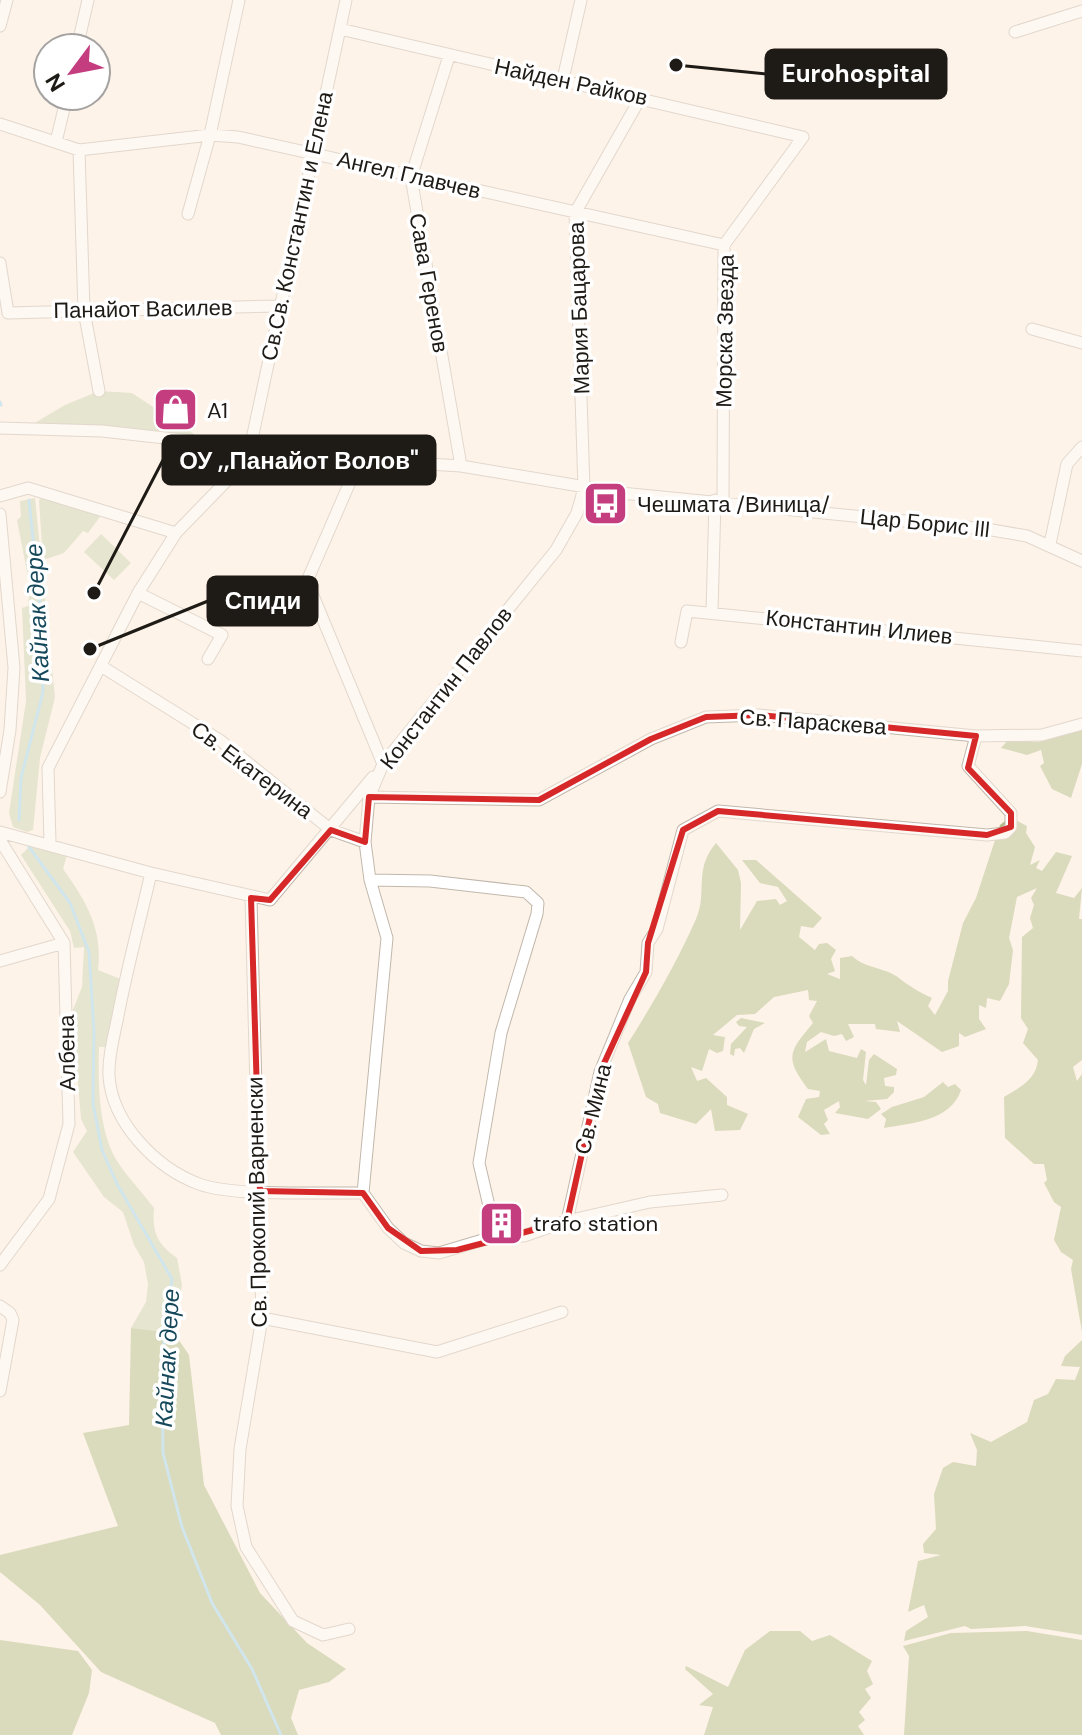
<svg xmlns="http://www.w3.org/2000/svg" width="1082" height="1735" viewBox="0 0 1082 1735" font-family="'DM Sans',sans-serif">
<rect width="100%" height="100%" fill="#fef3e8"/>
<path fill="#cbd4b3" d="M99,391L132,393L209,444L28,427L65,405Z
M45,496L102,514L88,533L83,531L64,553L43,560L39,500Z
M35,498L55,697L40,758L33,830L27,832L13,827L9,813L26,701L22,608L28,606L30,587L17,520L21,517L20,501Z
M101,534L131,563L114,580L84,552Z
M43,845L68,851L63,869C86,901 103,929 98,970L123,980L108,1047H99C98,1083 98,1133 119,1164C129,1179 143,1193 154,1208C152,1232 157,1244 177,1258L182,1285L174,1333L131,1328L146,1302L148,1284L144,1262L134,1245L123,1212L104,1197L73,1152L87,1131L81,1119L72,1012L82,987L84,947L74,948L70,931L21,855L29,847Z"/>
<path fill="#afbc87" d="M1082,728V764L1071,798L1052,789L1040,766L1044,763L1041,750L1027,755L1001,748L1008,740L1038,742Z
M1010,817L1027,826L1026,833L1035,847L1030,865L1040,860L1036,868L1042,871L1056,852L1072,856L1056,893L1074,898L1082,888L1079,919H1082V1060L1073,1067L1077,1081L1082,1074V1332L1071,1269L1073,1260L1061,1252L1054,1240L1061,1207L1054,1202L1044,1183L1047,1180L1044,1164H1034L1005,1138L1004,1097C1020,1087 1036,1080 1038,1060L1023,1043L1028,1029L1021,1018L1022,937L1033,928L1030,918L1034,905L1031,898L1037,888L1017,897L1009,938L1013,950L1009,984L1000,1001L987,998L986,1008L979,1005V1019L986,1029L965,1037L959,1033V1046L942,1052L897,1021L900,1032L876,1029L875,1024H848L854,1037L846,1041L842,1034L834,1036L821,1032L807,1042L805,1052L826,1039L829,1051L857,1058L861,1049L866,1052L863,1080L866,1085L869,1060L874,1054L897,1069L896,1075L884,1078L885,1086L894,1087V1092L887,1099L864,1101L876,1102L881,1109L868,1119L835,1113L840,1107L839,1101L824,1110L828,1120L824,1124L830,1134L821,1135L798,1117L806,1099L819,1097L820,1091L808,1089C784,1057 789,1052 813,1023L809,1016L817,1001L809,1000L808,990L774,997L755,1014L737,1015L713,1035L725,1037L723,1051L717,1053L709,1049L702,1071L691,1067L697,1081L706,1078L727,1097V1105L748,1114L740,1130L715,1131L711,1109L696,1124L660,1113L658,1104L646,1097L628,1043C653,1004 678,960 696,919C708,892 693,870 716,843L738,870L741,883L740,930L757,901L776,899L780,905L787,901L778,887L760,883L742,860H756L822,918L813,928L801,926L799,937L815,950L819,944L827,943L836,950L831,959L835,971L827,974L840,979V958L852,956C866,969 885,967 899,978C909,986 919,992 932,998L928,1006L935,1015L948,991V981L963,923L976,898L1000,825Z
M741,1018L765,1023L754,1029L744,1053L740,1048L735,1049L734,1056L730,1054L731,1044L747,1027L739,1026L736,1022Z
M943,1082L948,1087L955,1084L961,1090C951,1121 912,1123 884,1128L886,1119L881,1114L892,1107L924,1097Z
M131,1328L174,1333L189,1355L204,1485L260,1593L307,1643L346,1669L329,1682L299,1690L291,1718L298,1735H221L215,1723L101,1672L40,1605L0,1572V1555L118,1526L83,1433L129,1425Z
M1082,1340V1635L1025,1626L971,1629L965,1626L904,1641L906,1631L928,1617L924,1605L908,1612L918,1561L941,1555L924,1553L923,1544L936,1529L934,1494L943,1468L953,1462L976,1466L977,1450L970,1433L991,1442L1027,1422L1034,1400L1048,1394L1056,1379L1075,1380L1080,1367L1061,1366L1065,1356Z
M770,1631H800L812,1641L830,1635L872,1661L867,1671L873,1684L865,1689L871,1698L859,1712L865,1720L858,1726L864,1735H704L713,1707L699,1705L713,1694L685,1669L686,1666L728,1687L745,1650Z
M1027,1631L1082,1640V1735H904L909,1656L903,1646L951,1633Z
M0,1640L78,1651L92,1670L89,1693L72,1735H0Z"/>
<g fill="none" stroke-linecap="round" stroke-linejoin="round">
<path stroke="#9ad7f1" stroke-width="3" d="M0,402L1,405
M19,820L21,778L43,692V636L29,500
M29,847L70,903L89,952L94,1031L93,1104L102,1150L117,1184L172,1279L162,1360L163,1453L182,1527L212,1603L252,1669L281,1735"/>
<defs>
<path id="minor" d="M0,26L7,0
M340,29L803,137L724,245L723,501
M1015,32L1082,11
M77,48L88,0
M449,56L411,177L461,466
M563,79L581,0
M0,124L79,150L210,135L238,137L724,245
M56,142L67,96
M79,150L84,311L99,391
M188,214L210,135L239,0
M0,263L8,313L278,306
M1032,329L1082,343
M0,428L102,431L192,441L249,453L461,466L621,493L986,529L1027,536L1082,561
M360,459L307,581L383,764
M0,496L28,488L176,533
M0,514L14,668L10,730L0,792
M1050,544L1067,464L1082,447
M138,593L222,635L208,659
M712,612L715,500
M681,642L687,611L1082,651
M101,666L221,741L331,830L365,842
M369,797L539,800L651,739L706,717L759,715L976,736L1042,735L1082,724
M0,832L151,873L270,900L373,777
M0,840L64,943L69,1124L49,1199L0,1265
M50,843L48,768L138,593L176,533L242,465L249,453L346,0
M151,873C140,921 127,968 118,1016C114,1036 108,1056 109,1076C112,1123 156,1168 199,1184C233,1197 324,1192 363,1193L388,1228L404,1243L421,1251L439,1253L496,1236H524L567,1221L650,1202L722,1195
M370,880L430,881L526,892L538,903L537,914L501,1033L479,1163L496,1236
M251,898L262,1318L240,1449L237,1506L246,1547L293,1621L323,1635L349,1629
M0,961L64,943
M363,1193L387,938L370,880L365,842L369,797L383,764L556,550L577,513L584,488L575,213L641,97
M567,1221L600,1072L630,999L646,972L648,943L657,929L683,830L718,811L987,835L1005,833L1011,827V813L968,766L976,736
M0,1306L10,1313L13,1320L0,1391
M262,1318L437,1352L562,1312"/>
</defs>
<use href="#minor" stroke="#c1b7ac" stroke-width="13"/>
<use href="#minor" stroke="#fff" stroke-width="11"/>
</g>
<path d="M0 0H1082V1735H0ZM759,715L976,736L968,768L1011,813V827L987,835L718,811L683,830L648,943L646,972L600,1072L567,1221L457,1250L421,1251L388,1228L363,1193L260,1191L251,898L270,900L331,830L365,842L369,797L539,800L651,739L706,717Z" fill="#fef3e8" fill-opacity=".55" fill-rule="evenodd"/>
<path fill="none" stroke="#d62828" stroke-width="6" stroke-linejoin="round" d="M759,715L976,736L968,768L1011,813V827L987,835L718,811L683,830L648,943L646,972L600,1072L567,1221L457,1250L421,1251L388,1228L363,1193L260,1191L251,898L270,900L331,830L365,842L369,797L539,800L651,739L706,717Z"/>
<defs>
<symbol id="shop-square" viewBox="-11 -11 22 22"><rect x="-9" y="-9" width="18" height="18" rx="4" fill="#c43e7f" stroke="#fff"/><path d="M-5-2.5h2.3a2.7 3.5 0 0 1 5.4 0H5L5.5 6h-11ZM-1.5-2.5h3a1.5 2.3 0 0 0-3 0Z" fill="#fff"/></symbol>
<symbol id="bus-square" viewBox="-11 -11 22 22"><rect x="-9" y="-9" width="18" height="18" rx="4" fill="#c43e7f" stroke="#fff"/><path d="M-5-6H5V4H4V6H2V4H-2V6H-4V4H-5ZM-3.5-4V0h7V-4ZM-3.5 1.2v1.5H-2V1.2ZM2 1.2v1.5H3.5V1.2Z" fill="#fff"/></symbol>
<symbol id="building-square" viewBox="-11 -11 22 22"><rect x="-9" y="-9" width="18" height="18" rx="4" fill="#c43e7f" stroke="#fff"/><path d="M-4-6H4V6H1V3H-1V6H-4ZM-2.5-4.3h1.7v1.8h-1.7ZM.8-4.3h1.7v1.8H.8ZM-2.5-1h1.7V.8h-1.7ZM.8-1h1.7V.8H.8Z" fill="#fff"/></symbol>
</defs>
<g fill-rule="evenodd">
<use href="#shop-square" x="150" y="384" width="51" height="51"/>
<use href="#bus-square" x="580" y="478" width="51" height="51"/>
<use href="#building-square" x="476" y="1198" width="51" height="51"/>
</g>
<g text-anchor="middle" dominant-baseline="central" stroke-width="7" stroke-linejoin="round" paint-order="stroke">
<g font-size="22" fill="#1e1a16" stroke="#fff">
<text transform="translate(571 82) rotate(12)">Найден Райков</text>
<text transform="translate(409 175) rotate(13)">Ангел Главчев</text>
<text transform="translate(297 226) rotate(-78)">Св.Св. Константин и Елена</text>
<text transform="translate(429 283) rotate(80)">Сава Геренов</text>
<text transform="translate(579 308) rotate(-92)">Мария Бацарова</text>
<text transform="translate(143 309) rotate(-1)">Панайот Василев</text>
<text transform="translate(725 331) rotate(-89)">Морска Звезда</text>
<text transform="translate(925 523) rotate(6)">Цар Борис III</text>
<text transform="translate(859 627) rotate(6)">Константин Илиев</text>
<text transform="translate(446 688) rotate(-52)">Константин Павлов</text>
<text transform="translate(813 722) rotate(4)">Св. Параскева</text>
<text transform="translate(252 770) rotate(37)">Св. Екатерина</text>
<text transform="translate(67 1053) rotate(-91)">Албена</text>
<text transform="translate(593 1109) rotate(-76)">Св. Мина</text>
<text transform="translate(257 1202) rotate(-91)">Св. Прокопий Варненски</text>
</g>
<g font-size="22" fill="#1e1a16" stroke="#fff" text-anchor="start">
<text x="207" y="410">A1</text>
<text x="637" y="504">Чешмата /Виница/</text>
<text x="533" y="1223">trafo station</text>
</g>
<g font-size="24" font-style="italic" fill="#16485b" stroke="#fff">
<text transform="translate(37 613) rotate(-93)">Кайнак дере</text>
<text transform="translate(167 1358) rotate(-87)">Кайнак дере</text>
</g>
</g>
<path fill="none" stroke="#1e1a16" stroke-width="3" d="M676 65L766 74M94 593L163 460M90 649L208 601"/>
<g fill="#1e1a16" stroke="#fff" stroke-width="3">
<circle cx="676" cy="65" r="8"/>
<circle cx="94" cy="593" r="8"/>
<circle cx="90" cy="649" r="8"/>
</g>
<g fill="#1e1a16" stroke="#1e1a16" stroke-width="3">
<rect x="766" y="50" width="180" height="48" rx="8"/>
<rect x="163" y="436" width="272" height="48" rx="8"/>
<rect x="208" y="577" width="109" height="48" rx="8"/>
</g>
<g font-size="24" text-anchor="middle" font-weight="bold" fill="#fff">
<text x="856" y="82">Eurohospital</text>
<text x="299" y="469">ОУ ,,Панайот Волов"</text>
<text x="263" y="609">Спиди</text>
</g>
<g transform="translate(72 72) rotate(238)"><circle r="38" fill="#ffffff" stroke="#a5a3a2" stroke-width="2"/>
<path d="M0-6L14 30L0 20L-14 30Z" fill="#c43e7f"/>
<text y="-12" font-size="22" font-weight="bold" text-anchor="middle" fill="#1e1a16">N</text>
</g>
</svg>
